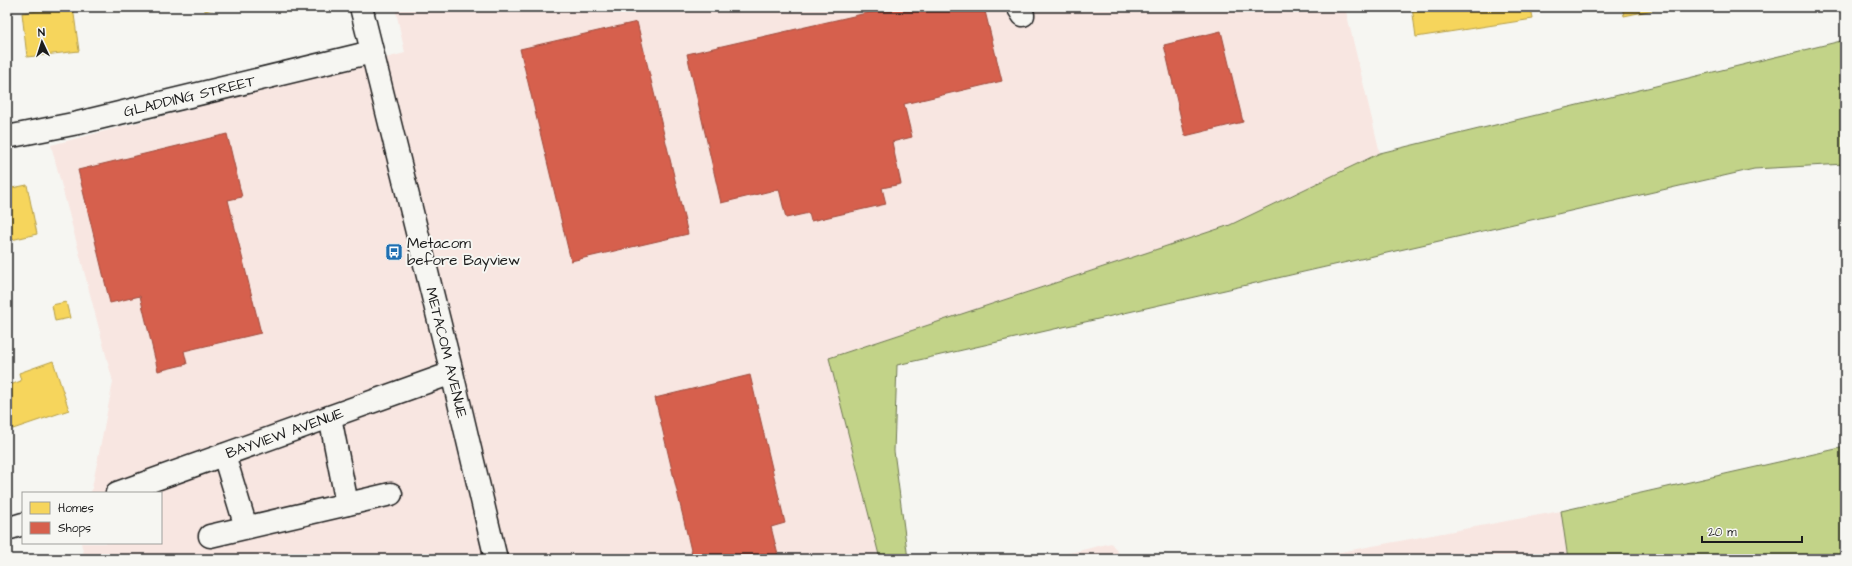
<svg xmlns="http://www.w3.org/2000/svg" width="1852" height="566" viewBox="0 0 1852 566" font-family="'Architects Daughter',sans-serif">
<rect width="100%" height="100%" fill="#f6f6f2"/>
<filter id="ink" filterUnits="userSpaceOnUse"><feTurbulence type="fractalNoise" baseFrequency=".025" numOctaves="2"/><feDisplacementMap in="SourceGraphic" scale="8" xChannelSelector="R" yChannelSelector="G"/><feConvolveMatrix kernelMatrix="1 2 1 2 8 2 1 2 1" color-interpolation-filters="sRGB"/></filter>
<g filter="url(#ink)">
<path fill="#f8e6e1" d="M395,7H1345L1380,153L1230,225L829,358L880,559H85L81,543H161V493H91L113,382L51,145L405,53Z
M1561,511L1568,559H1303Z
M1111,543L1123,559H1045Z"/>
<path fill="#c2d388" stroke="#6f7852" d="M1845,40V164L1754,169L897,365L894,451L908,559H880L829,358L1230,225L1380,153Z
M1845,447V559H1568L1561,511Z"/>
<path fill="#f6d55c" stroke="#b59e49" d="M73,7L79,51L27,57L22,13Z
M204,7H220L205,11Z
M1412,7H1531L1533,19L1416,37Z
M1622,7H1667L1624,16Z
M27,185L37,234L7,241V189Z
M66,302L70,318L55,321L52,305Z
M53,361L69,410L13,429L7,412V386L21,381L19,373Z"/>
<path fill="#d6604d" stroke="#9e4c3e" d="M893,7H984L1002,81L904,104L912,137L892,142L901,184L882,188L886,204L811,221L809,213L786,218L779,189L721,203L687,54Z
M637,22L688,234L571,261L520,49Z
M1221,31L1243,122L1185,136L1164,45Z
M227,134L242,197L228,200L261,333L184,351L187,364L158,371L140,296L110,303L78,170Z
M750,375L785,523L771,527L779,559H693L655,398Z"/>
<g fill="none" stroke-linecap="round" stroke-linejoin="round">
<defs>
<g id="minor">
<path d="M1018,7L1023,15"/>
<path id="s1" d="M7,137L78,123L372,52"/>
<path d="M330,417L347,504"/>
<path d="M224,455L246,527"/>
<path d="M210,536L391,494"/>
</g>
<g id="major">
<path id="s2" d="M361,7L452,373L496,559"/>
<path id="s3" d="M117,493L452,373"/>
<path d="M7,529L23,524"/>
</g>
</defs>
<use href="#minor" stroke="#1c1c1c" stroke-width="25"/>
<use href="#major" stroke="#1c1c1c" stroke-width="25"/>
<use href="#minor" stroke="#f6f6f2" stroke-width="22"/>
<use href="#major" stroke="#f6f6f2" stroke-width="22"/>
</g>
</g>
<defs>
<symbol id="bus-square" viewBox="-11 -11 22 22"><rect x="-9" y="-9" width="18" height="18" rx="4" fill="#1f6fb2" stroke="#f6f6f2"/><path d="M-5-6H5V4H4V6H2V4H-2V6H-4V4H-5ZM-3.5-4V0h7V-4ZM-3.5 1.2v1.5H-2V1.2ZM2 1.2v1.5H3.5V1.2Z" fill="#fff"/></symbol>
</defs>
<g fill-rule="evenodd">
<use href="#bus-square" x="384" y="242" width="20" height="20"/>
</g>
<g text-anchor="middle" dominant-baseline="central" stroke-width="4" stroke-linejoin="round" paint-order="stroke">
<g font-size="15" fill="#1c1c1c" stroke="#f6f6f2">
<text stroke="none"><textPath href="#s1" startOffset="187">GLADDING STREET</textPath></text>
<text stroke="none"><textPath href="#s2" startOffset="356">METACOM AVENUE</textPath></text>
<text stroke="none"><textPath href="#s3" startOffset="178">BAYVIEW AVENUE</textPath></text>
</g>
<g font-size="15" fill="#1c1c1c" stroke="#f6f6f2" text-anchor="start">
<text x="407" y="243">Metacom<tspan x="407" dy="17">before Bayview</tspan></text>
</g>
</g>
<rect width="1852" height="566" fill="none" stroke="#f6f6f2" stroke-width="24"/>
<rect x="12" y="12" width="1828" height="542" fill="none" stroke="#1c1c1c" stroke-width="1.5" filter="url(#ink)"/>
<rect x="22" y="492" width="140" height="52" fill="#f6f6f2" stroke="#9f9f9c"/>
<rect x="30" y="502" width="20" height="12" fill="#f6d55c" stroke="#9f9f9c"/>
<text x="58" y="512" font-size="12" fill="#1c1c1c">Homes</text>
<rect x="30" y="522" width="20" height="12" fill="#d6604d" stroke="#9f9f9c"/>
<text x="58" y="532" font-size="12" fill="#1c1c1c">Shops</text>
<g transform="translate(42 42) rotate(356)" stroke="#f6f6f2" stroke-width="3" paint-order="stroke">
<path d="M0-3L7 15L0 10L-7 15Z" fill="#1c1c1c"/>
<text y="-6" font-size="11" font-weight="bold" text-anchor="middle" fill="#1c1c1c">N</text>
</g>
<path d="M1702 536v6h100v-6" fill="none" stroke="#1c1c1c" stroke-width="2"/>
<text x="1708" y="536" font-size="12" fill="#1c1c1c" stroke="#f6f6f2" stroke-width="3" paint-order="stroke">20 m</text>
</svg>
